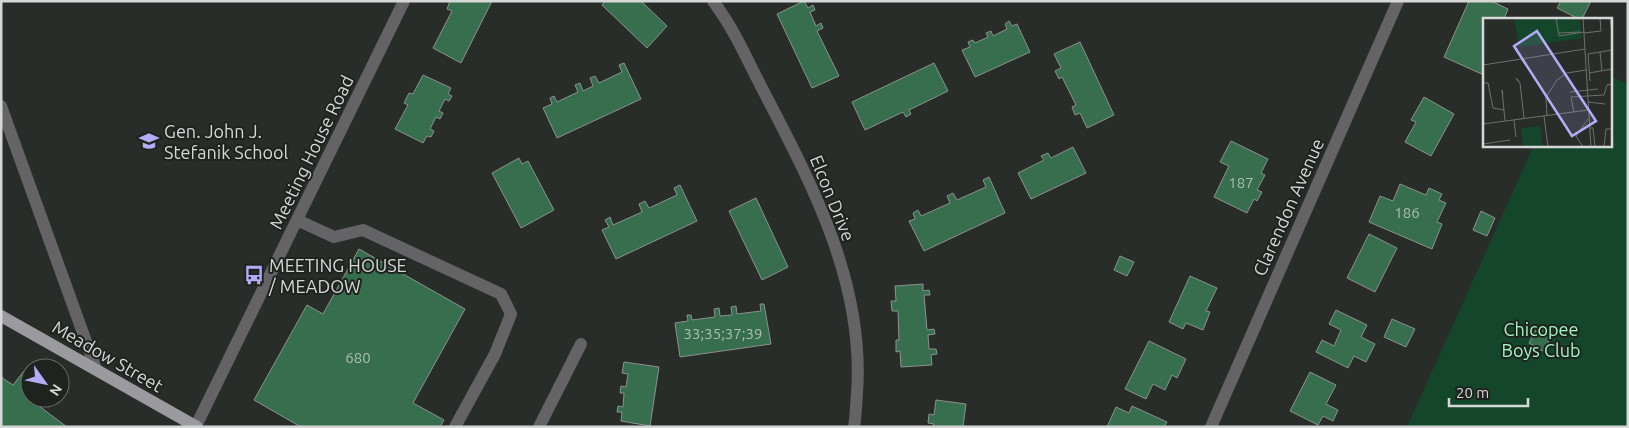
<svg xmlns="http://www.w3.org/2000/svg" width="1629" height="428" viewBox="0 0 1629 428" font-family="Ubuntu,sans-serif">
<rect width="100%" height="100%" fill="#292d2a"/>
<path fill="#14462b" d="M1610,76L1628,84V427H1407L1534,145H1610Z"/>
<path fill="#376e4d" stroke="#8d928f" d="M450,1H492L461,63L433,48L452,11L447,9Z
M605,1H641L667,26L647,48L602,5Z
M804,1L808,8L813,5L815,10L810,12L816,26L821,23L823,28L817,31L839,76L812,88L777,14Z
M1469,1H1491L1508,9L1504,19H1484V75L1444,57Z
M1561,1H1591L1582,19H1579L1557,8Z
M1009,21L1012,26L1017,24L1030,52L975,77L962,50L970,47L968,42L973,40L975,43L988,37L986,33L991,31L993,36L1007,29L1005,24Z
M1080,42L1114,115L1087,128L1080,113L1075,115L1072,107L1076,105L1062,77L1059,79L1055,71L1061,68L1054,54Z
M624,63L641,99L557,138L543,108L552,104L550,98L554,96L557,102L578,92L575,85L580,83L583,91L593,86L590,78L595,76L599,83L622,72L619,65Z
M934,63L948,91L909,110L911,114L906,117L903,112L865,130L852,102Z
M423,75L451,88L448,94L452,96L449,101L445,99L439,111L443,113L440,119L436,117L430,129L434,131L431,137L427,136L423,143L395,129L408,105L404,103L409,93L413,94Z
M1424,97L1454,114L1431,156L1405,142L1416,122L1411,120Z
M1231,141L1268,159L1261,173L1265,175L1257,190L1262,192L1257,201L1254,199L1247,213L1214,197L1229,166L1220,162Z
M1073,147L1086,173L1031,199L1018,173L1044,160L1041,156L1048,153L1051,158Z
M519,158L522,164L528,161L554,210L521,228L492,173Z
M989,177L1005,213L924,251L909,221L915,219L913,213L918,210L921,216L950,203L947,196L953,193L957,200L986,187L983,180Z
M1400,184L1426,195L1429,188L1442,194L1439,200L1446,203L1437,222L1442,224L1432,249L1369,222L1380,196L1393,201Z
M680,185L697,221L616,259L602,230L609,227L605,220L610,217L613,225L642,212L639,204L645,201L649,208L677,195L674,188Z
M756,198L788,267L762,280L729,211Z
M1481,211L1495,218L1487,236L1473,230Z
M1369,234L1397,248L1375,292L1347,278Z
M359,249L465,309L413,403L444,420L440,427H301L254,400L307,305L323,314Z
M1120,256L1134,262L1127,276L1114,270Z
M1190,276L1217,288L1206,311L1210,312L1203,330L1186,323L1183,329L1169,322Z
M923,284V291L929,290L930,295H924L927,330L934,329L935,334L928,335L929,349H936L937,354L931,355L932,365L901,367L900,351L896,352V340H899L898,311H892L891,301H896L895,286Z
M760,304H764L771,344L680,357L675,323L688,321L687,315H691L692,320L715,317L714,309L719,308L720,316L732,315L731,307L736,306L737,314L761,311Z
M1336,310L1367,325L1361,337L1375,344L1366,362L1354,356L1348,368L1316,352L1322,340L1334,346L1341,330L1329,324Z
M1392,319L1415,329L1406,347L1384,337Z
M1538,326L1553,334L1543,351L1529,343Z
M1149,341L1186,359L1177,378L1172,375L1165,390L1153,384L1146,399L1125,389Z
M624,362L659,367L650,426L621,421L622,412H617L618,406L623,407L624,393H620L621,386L626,387L628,374L622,373Z
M24,371L30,376L31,400L67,427H1V377L13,385Z
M1310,372L1336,385L1326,404L1338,410L1333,421L1323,416L1318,425L1290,411Z
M936,400L966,404L963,427H933L934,424L928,423L929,414L934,415Z
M1132,406L1167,422L1164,427H1107L1116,407L1129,413Z"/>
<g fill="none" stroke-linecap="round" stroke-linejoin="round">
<path stroke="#646366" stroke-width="12" d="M713,1C735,30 748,62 765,94C813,186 865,285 857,393C856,404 856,416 854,427
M1,106L96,369
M297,220L334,237L363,230L501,294L511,314L495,354L455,427
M196,426L404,1
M539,427L581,344
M1211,427L1398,1"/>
<path stroke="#9b9a9f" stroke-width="12" d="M1,316L197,427"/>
</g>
<defs>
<symbol id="school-bare" viewBox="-9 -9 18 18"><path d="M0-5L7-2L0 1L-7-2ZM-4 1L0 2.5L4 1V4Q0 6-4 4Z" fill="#b5acf8" stroke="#1f2320" stroke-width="2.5" paint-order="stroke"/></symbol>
<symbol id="bus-bare" viewBox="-9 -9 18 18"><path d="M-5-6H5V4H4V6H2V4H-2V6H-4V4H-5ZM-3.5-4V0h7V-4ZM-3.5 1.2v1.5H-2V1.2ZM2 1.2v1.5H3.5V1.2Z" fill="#b5acf8" stroke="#1f2320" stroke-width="2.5" paint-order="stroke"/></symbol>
</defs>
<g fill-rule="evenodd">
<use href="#school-bare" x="135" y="127" width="28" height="28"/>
<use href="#bus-bare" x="240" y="261" width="28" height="28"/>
</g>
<g text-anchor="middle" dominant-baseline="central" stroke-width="4" stroke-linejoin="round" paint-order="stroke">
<g font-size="15" fill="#aebeb4">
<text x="1241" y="182">187</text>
<text x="1407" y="212">186</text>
<text x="723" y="333">33;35;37;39</text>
<text x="358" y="357">680</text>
</g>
<g font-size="18" fill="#d6d8d7" stroke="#1f2320" text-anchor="start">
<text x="164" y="131">Gen. John J.<tspan x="164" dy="21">Stefanik School</tspan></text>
<text x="269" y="265">MEETING HOUSE<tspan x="269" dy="21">/ MEADOW</tspan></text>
</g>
<g font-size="18" fill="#d6d8d7" stroke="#1f2320">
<text transform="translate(311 152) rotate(-64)">Meeting House Road</text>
<text transform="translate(833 198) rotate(68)">Elcon Drive</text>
<text transform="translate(1288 207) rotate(-66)">Clarendon Avenue</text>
<text transform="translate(108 356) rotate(30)">Meadow Street</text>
</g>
<g font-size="18" fill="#a2f6c1" stroke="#1f2320">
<text x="1541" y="329">Chicopee<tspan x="1541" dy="21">Boys Club</tspan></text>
</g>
</g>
<g transform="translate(1483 18)">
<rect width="129" height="129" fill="#292d2a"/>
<path d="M97,0L99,20L36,29L31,1ZM57,108L60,129H40L38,110Z" fill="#14462b"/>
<path fill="none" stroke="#6e716f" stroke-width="1" d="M73,0L76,18L101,14M100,0L108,129M127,0L129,16M76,15L97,14M101,15L118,13L117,0M117,34L119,53M0,47L102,31M106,55L129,51M107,63L105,36L129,32M36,64L33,60L37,65L41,100M0,65H5L10,90L21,92M87,74L115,71M20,76L19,72L22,103M105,84L122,86M91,94L88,79L121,77L124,67L129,66M61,98L65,129M64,98L63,79L74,62L84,55L103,52M31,102L33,119M0,106L105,92M107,110H110L112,129M0,126L27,122M100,129L93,118L105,101M121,129L123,111H129"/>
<path fill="#b5acf8" fill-opacity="0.15" stroke="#b5acf8" stroke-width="2.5" d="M54,13L113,103L89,118L31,28Z"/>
<rect width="129" height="129" fill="none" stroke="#d6d8d7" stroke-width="2.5"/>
</g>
<rect width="1629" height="428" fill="none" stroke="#d6d8d7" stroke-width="5"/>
<g transform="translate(45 383) rotate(123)"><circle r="24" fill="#1f2320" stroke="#686b69"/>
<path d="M0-4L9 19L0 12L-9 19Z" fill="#b5acf8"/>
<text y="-8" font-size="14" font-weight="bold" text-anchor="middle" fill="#d6d8d7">N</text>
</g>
<path d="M1449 398v8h79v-8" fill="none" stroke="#d6d8d7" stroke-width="2.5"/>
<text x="1456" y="398" font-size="15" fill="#d6d8d7" stroke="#1f2320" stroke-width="4" paint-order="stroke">20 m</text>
</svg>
